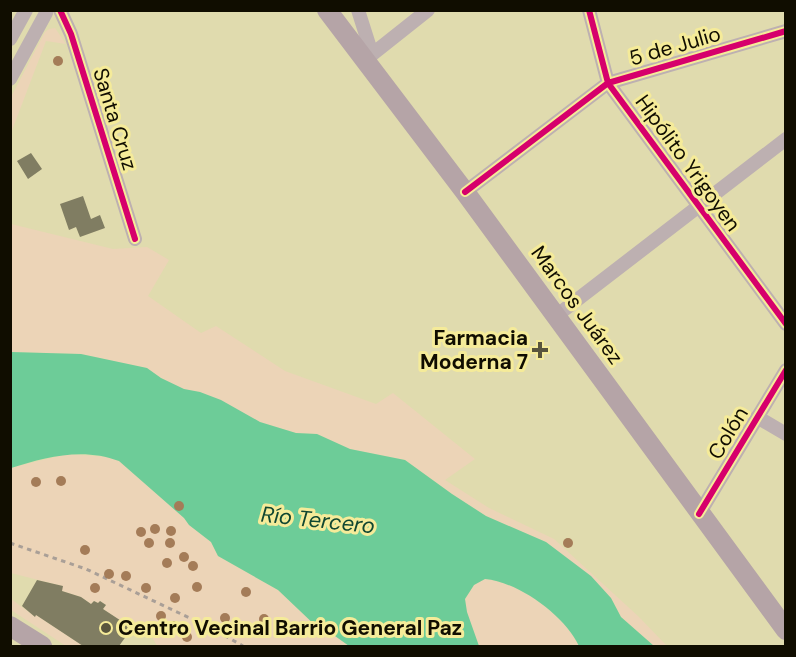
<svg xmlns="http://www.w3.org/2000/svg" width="796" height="657" viewBox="0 0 796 657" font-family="'DM Sans',sans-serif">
<rect width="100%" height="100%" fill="#e0dbae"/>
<path fill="#ecd4b7" d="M55,28L66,44L46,41L11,133V97L45,32L49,29Z
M11,224L113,249L147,247L169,260L148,296L201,333L216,326L285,371L376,404L393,393L475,459L445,480L489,508L554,539L638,616L667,646H654L621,617L611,598L546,542L486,516L452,494L405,460L350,449L317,434L296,433L260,422L200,392L184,390L161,378L146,368L81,354L11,352Z
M67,454L108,457L119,461L184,518L189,525L211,542L218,556L278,590L319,629L335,636L349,646H157L151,635L135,624L132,628L103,609L106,605L100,601L98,603L94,601L91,604L81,597L62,591V586L11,573L10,468Z
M485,579C519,582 565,616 579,646H479L466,612L465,599L474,585Z
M10,598L34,616L36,615L83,646H66L11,610Z"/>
<path fill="#6dcc98" d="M11,352L81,354L147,368L161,378L184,389L200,392L221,400L260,422L296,433L317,434L350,449L405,460L452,494L486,516L546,542L591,576L611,598L621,617L654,646H579C565,616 519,582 485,579L474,585L465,599L467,612L479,646H349L335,636L319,629L278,590L218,556L211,542L189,525L184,518L119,461C83,447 45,457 11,468Z"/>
<path fill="#807d62" d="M31,153L42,169L28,179L17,161Z
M83,196L91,219L100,215L105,228L80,237L76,227L69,230L60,204Z
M37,580L63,586L62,591L81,597L91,604L94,601L98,603L100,601L106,605L103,609L132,628L119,646H83L36,615L35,617L22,606Z"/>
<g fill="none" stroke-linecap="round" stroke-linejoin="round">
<path stroke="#a99f97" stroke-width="3" stroke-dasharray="4.5 4.5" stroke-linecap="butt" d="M10,543L86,569L213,629L243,646"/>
<path stroke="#bdb0b1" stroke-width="14" d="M60,10L71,34L135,239
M358,10L372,54
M589,10L608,83L786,324
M10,39L26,10
M365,60L428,10
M10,79L46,13
M465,192L608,83L786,31
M556,316L786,139
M757,417L786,434
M699,514L786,370"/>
<path stroke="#b5a4a7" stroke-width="20" d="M327,10L465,192L786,630
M10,626L42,646"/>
<defs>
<path id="cycleway" d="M60,10L71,34L135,239
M589,10L608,83L786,324
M465,192L608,83L786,31
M699,514L786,370"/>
</defs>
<use href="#cycleway" stroke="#f5eb99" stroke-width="10"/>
<use href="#cycleway" stroke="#d6006c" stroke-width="6"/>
</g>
<g fill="#a47c58">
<circle cx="58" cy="61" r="5"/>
<circle cx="61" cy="481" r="5"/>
<circle cx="36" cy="482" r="5"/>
<circle cx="179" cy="506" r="5"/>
<circle cx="155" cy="529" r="5"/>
<circle cx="171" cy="531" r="5"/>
<circle cx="141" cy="532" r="5"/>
<circle cx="149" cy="543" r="5"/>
<circle cx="170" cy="543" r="5"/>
<circle cx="568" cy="543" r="5"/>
<circle cx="85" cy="550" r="5"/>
<circle cx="184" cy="557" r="5"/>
<circle cx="167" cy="563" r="5"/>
<circle cx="193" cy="566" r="5"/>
<circle cx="109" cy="574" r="5"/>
<circle cx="126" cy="576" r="5"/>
<circle cx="197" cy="587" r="5"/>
<circle cx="95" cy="588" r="5"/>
<circle cx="146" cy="588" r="5"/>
<circle cx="246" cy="592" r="5"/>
<circle cx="175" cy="598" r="5"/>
<circle cx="161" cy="616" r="5"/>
<circle cx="225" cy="618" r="5"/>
<circle cx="264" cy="619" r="5"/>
<circle cx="173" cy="626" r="5"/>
<circle cx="187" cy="637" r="5"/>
</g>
<g fill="#59553d" stroke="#f5eb99" stroke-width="2">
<path d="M537 341h6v6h6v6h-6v6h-6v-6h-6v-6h6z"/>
<circle cx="106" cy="628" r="6"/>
</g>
<g text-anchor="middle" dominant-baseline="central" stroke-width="6" stroke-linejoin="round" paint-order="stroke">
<g font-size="21" fill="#100d00" stroke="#f5eb99">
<text transform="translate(675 46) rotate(-16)">5 de Julio</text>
<text transform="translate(115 119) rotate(73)">Santa Cruz</text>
<text transform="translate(688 163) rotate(54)">Hipólito Yrigoyen</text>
<text transform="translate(577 305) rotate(54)">Marcos Juárez</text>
<text transform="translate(728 433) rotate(-59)">Colón</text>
</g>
<g font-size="21" font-weight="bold" fill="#100d00" stroke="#f5eb99" text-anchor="end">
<text x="528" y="338">Farmacia<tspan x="528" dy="24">Moderna 7</tspan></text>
<text x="118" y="628" text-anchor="start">Centro Vecinal Barrio General Paz</text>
</g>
<g font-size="22" font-style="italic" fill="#104731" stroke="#f5eb99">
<text transform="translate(318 520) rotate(6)">Río Tercero</text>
</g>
</g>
<rect width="796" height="657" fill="none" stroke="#100d00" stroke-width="24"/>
</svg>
